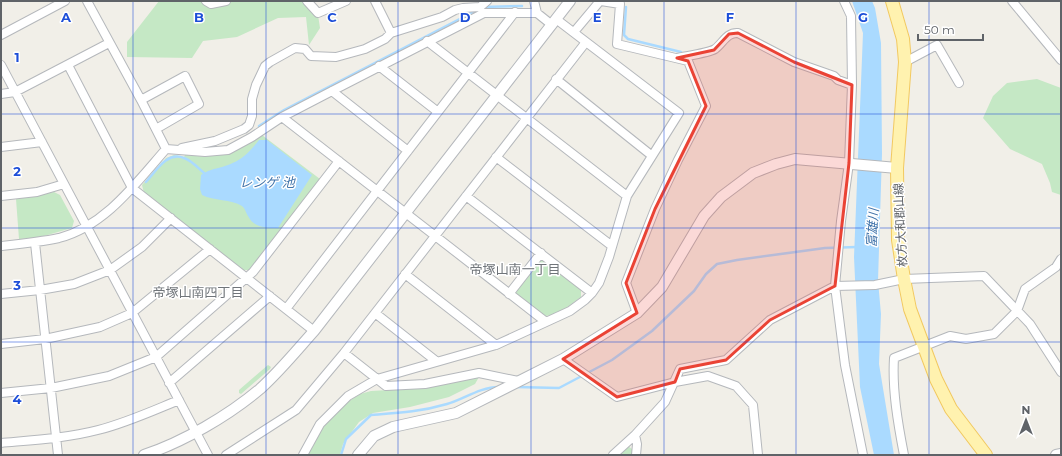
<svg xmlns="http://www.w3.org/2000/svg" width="1062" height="456" viewBox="0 0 1062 456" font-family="Montserrat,'Noto Sans JP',sans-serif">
<rect width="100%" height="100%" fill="#f1efe8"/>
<path fill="#c5e8c5" d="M159,1H200L207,5L226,4L232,1H302L318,15L320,28L309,45L306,17L278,18L237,37L203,41L192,58L127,57V42Z
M1037,79L1061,88V195L1052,192L1050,183L1042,164L1010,149L983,118L993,96L1007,83Z
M262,135L320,179L250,270H243L144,193L142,185L166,158L174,155L184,157L185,155C219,159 234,154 262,135Z
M54,192L60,195L74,221L72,228L37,238L19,239L16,199Z
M540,258L581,289V297C570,305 558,316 545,316L514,292Z
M268,365L271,367L270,369L241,394L239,393V390Z
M479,377L475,384L449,397L410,407L373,413L359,422L343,444L340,455H308L321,430L333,416L349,401L360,394L371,391L424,388Z
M628,446L632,449L633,455H617Z"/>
<path fill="#aadaff" d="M852,1H872L875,8L881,43L882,154L878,281L881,314L879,364L894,455H874L860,387L854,257L863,33Z
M259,140H267L312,175L278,228C266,228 254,228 248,216C246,213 245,208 242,206C231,199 214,201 202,195L200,189L201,175C208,170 214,169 222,167C241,161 247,155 259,140Z"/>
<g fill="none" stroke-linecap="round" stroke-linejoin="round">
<path stroke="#aadaff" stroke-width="2.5" d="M484,7L522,6
M626,7L624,35L628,39L681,52
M259,126L284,110L477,10
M146,182C156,171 167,151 184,158C191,160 198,168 204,173
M516,387L559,388L612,360L652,331L694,291L706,274L717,264L737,260L825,248L857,247
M341,455L346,439L371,415C398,413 420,412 447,404C464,399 480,387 499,387"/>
<defs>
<path id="minor" d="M206,1L211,4L226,1
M307,1L318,13L346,1
M375,1L391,33
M534,1L537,13
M601,1L620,4L617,44L688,61L706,106L678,160L655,209L626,283L637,313
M844,1L851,16L852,85
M1012,1L1061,60
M574,32L600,1
M1,35L65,1
M427,41L627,196
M677,58C686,56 709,53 715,49C723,43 727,32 738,33L794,62L834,76L838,80L852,85L849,163L841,221L835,286L845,365L863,455
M905,62L937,45L959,83
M1,65L208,455
M68,65L132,188L314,331
M379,66L438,112
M556,79L651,155
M332,91L408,151
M1,94L15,92L109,43
M141,100L185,76L199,104L156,129
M282,117L546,322
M1,147L42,142
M182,148L215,141L244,129L249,125L252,116V99L256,85L265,66L270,62L295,48L305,49L311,56L336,57L365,49L385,39L391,33L442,17L455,10L463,8L480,7L487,1
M166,149L205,152L228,150L252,137L282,117L332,91L484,13H537L552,25
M496,157L612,246
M1,196L37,192L64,184
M466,196L592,293
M35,243L58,455
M1,246C20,244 40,242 59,238C105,226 136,183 166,149L141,100L87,1
M405,274L496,345
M1,294L40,290L74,284L110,270L142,247L171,218
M509,294L541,253
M286,309L515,12
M375,313L436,361
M1,344L45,339L100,327L132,313L210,249
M344,353L386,386L425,384L479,373L518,381
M563,359L617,397L675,382L708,376L736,386L753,405L758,455
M169,383L270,296
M1,393L51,388L109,376L156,357L253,272L339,161
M635,435L665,402L680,369L726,360L770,320L835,286L875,285L904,279L984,276L1030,324L1061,372
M1,443C33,440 67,438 98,430C126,423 152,411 179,400
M226,455L296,410L344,353L586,42
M303,455L320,424L348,396L377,379L496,345L570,311L585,300L592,293L599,283L609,257L627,196L679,113L556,19
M613,455L635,435L637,444L636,455
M904,455C898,424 892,390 894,358L950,336L966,339L994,334L1017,311L1025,289L1056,267L1061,259"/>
<path id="tertiary" d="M144,455C183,442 228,416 260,389C280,371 297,350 314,331L570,1
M358,455L374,436L393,427L456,413L563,359L637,313L662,287L704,216L721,197L753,173L776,164L795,159L897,168
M1056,455L1061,454"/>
<path id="primary" d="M892,1L903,39L905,62L897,168L898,240L904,279L910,309L936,379L951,409L986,455"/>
</defs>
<use href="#minor" stroke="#b5b8bc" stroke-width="10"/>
<use href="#tertiary" stroke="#b5b8bc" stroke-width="12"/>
<use href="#primary" stroke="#f2c960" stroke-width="14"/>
<use href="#minor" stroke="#fff" stroke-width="8"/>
<use href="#tertiary" stroke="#fff" stroke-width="10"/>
<use href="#primary" stroke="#fff2af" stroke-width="12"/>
</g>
<path fill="#ea4335" fill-opacity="0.2" stroke="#ea4335" stroke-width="3" stroke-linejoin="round" d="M738,33L794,62L852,85L849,163L835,286L770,320L726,360L680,369L675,382L617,397L563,359L637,313L626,283L655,209L706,106L688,61L677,58L714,50L729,34Z"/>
<path fill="none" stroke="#1d4ed8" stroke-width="1" stroke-opacity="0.55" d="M133,1V455M266,1V455M398,1V455M531,1V455M664,1V455M796,1V455M929,1V455M1,114H1061M1,228H1061M1,342H1061"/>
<g text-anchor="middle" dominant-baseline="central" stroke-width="3" stroke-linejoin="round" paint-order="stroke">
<g font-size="12" fill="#5f6368" stroke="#fff">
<text transform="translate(900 225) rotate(-93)">枚方大和郡山線</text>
</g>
<g font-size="13" font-style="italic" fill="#4174aa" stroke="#fff">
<text x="267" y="182">レンゲ 池</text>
<text transform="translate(872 228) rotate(-86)">富雄川</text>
</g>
<g font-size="13" fill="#70757a" stroke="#fff">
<text x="515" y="269">帝塚山南一丁目</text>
<text x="198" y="292">帝塚山南四丁目</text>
</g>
</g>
<g font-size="13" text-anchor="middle" font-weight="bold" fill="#1d4ed8" stroke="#fff" stroke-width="3" stroke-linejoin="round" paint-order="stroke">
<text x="66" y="22">A</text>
<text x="199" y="22">B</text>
<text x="332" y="22">C</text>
<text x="465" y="22">D</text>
<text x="597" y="22">E</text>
<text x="730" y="22">F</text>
<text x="863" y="22">G</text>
<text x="17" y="62">1</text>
<text x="17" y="176">2</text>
<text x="17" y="290">3</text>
<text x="17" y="404">4</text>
</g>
<rect width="1062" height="456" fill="none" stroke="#5f6368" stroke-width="4"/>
<g transform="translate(1026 420)" stroke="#ffffff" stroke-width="3" paint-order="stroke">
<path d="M0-3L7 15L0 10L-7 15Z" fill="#5f6368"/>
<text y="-6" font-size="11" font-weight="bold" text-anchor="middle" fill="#5f6368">N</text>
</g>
<path d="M918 34v6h65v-6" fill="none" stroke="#5f6368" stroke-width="2"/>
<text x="924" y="34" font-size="12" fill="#5f6368" stroke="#ffffff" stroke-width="3" paint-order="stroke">50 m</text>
</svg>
